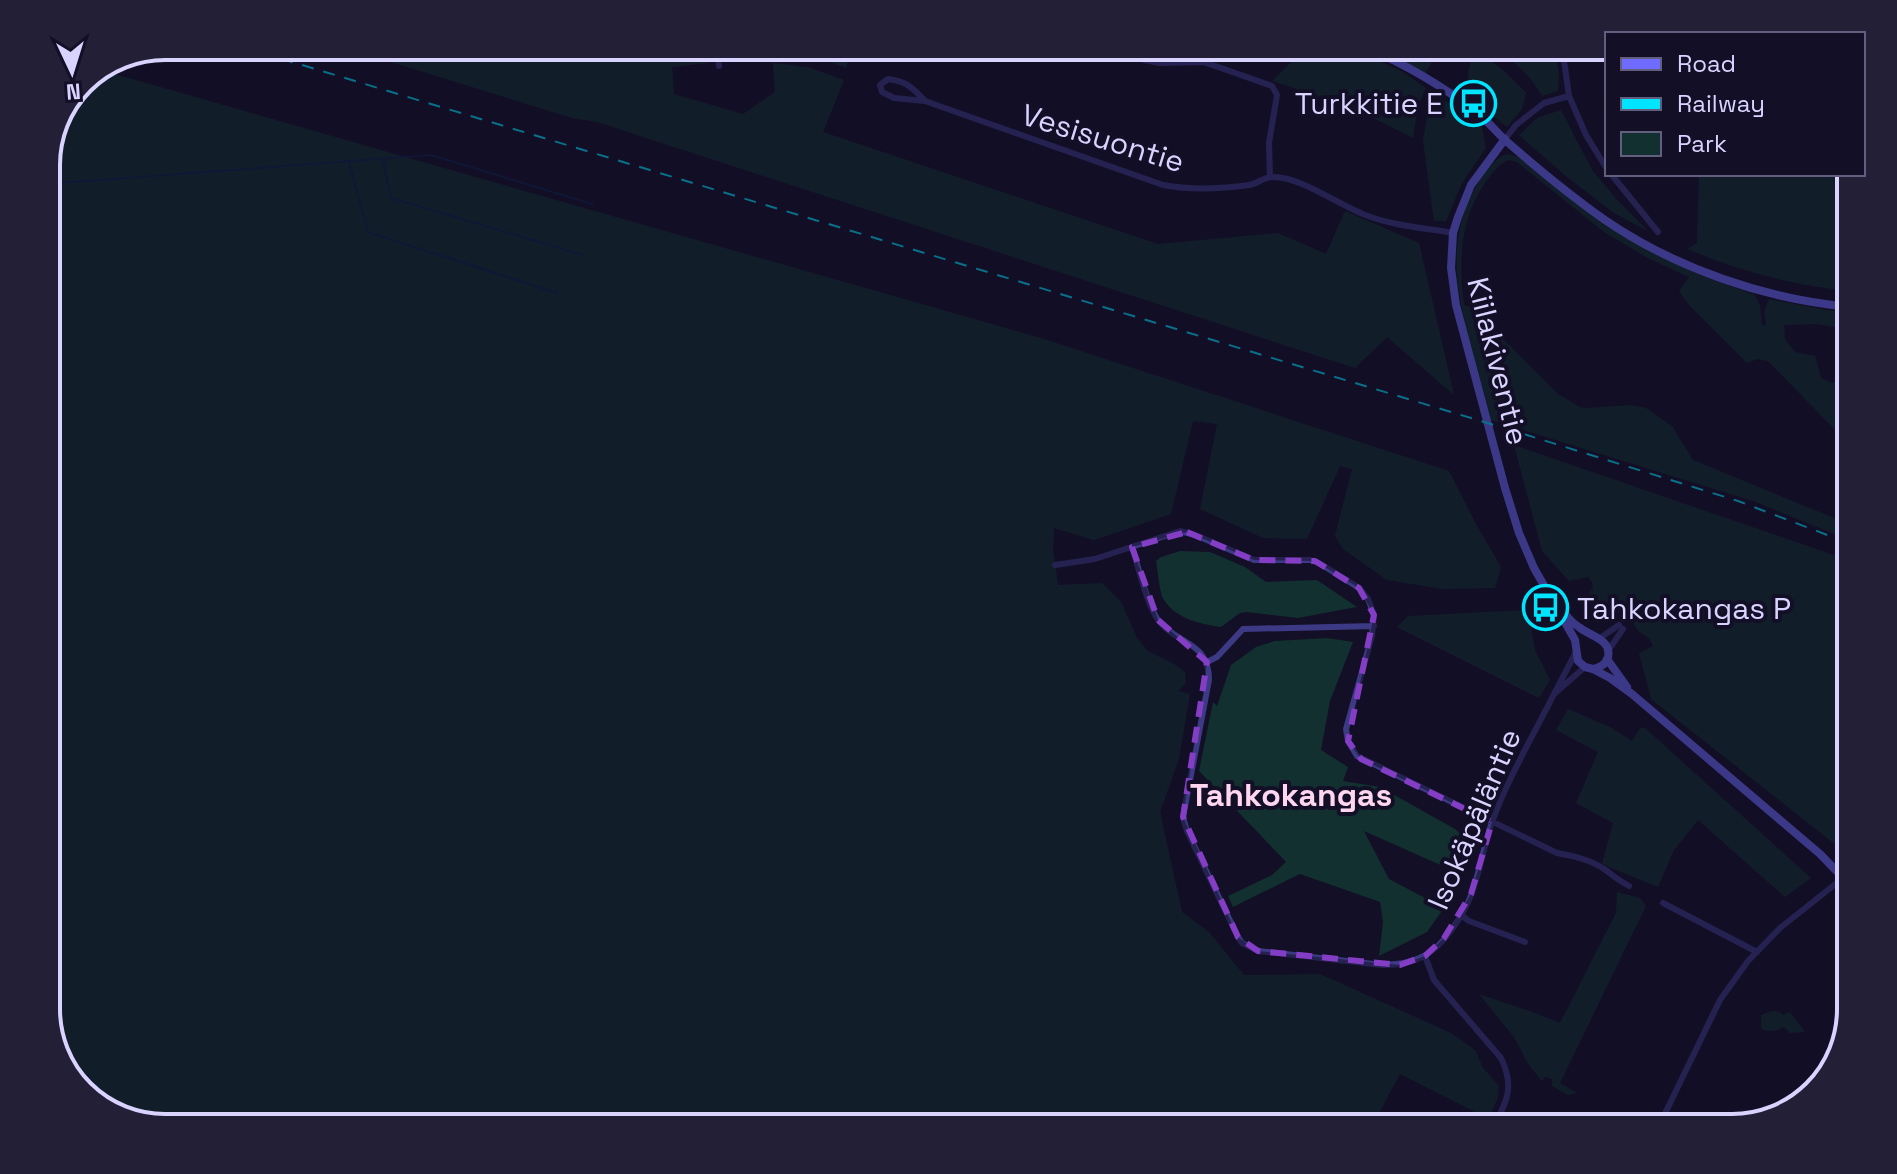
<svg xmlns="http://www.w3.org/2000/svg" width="1897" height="1174" viewBox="0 0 1897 1174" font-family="'Space Grotesk',sans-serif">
<rect width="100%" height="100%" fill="#130f26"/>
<path fill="#12302f" d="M339,46H563L581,50L635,57L708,49V63L672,67L674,94L743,114L775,92L773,63L808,67L844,80L823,132L1158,244L1278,233L1326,254L1345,211L1419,243L1454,395L1387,337L1355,368L597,122L572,118Z
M789,46H852L846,68L824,59L823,52Z
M1308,46H1346L1403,72L1426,88L1418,106L1413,138L1347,105L1272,81Z
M1372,46H1428L1435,57L1424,75Z
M1493,46H1554L1559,74L1558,91L1542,96C1529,73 1513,61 1493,46Z
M1474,49L1503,70L1526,93L1522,109L1507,127L1469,96L1468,72Z
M104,71L1044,339L1449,471L1477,526L1501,567L1495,588L1443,589L1387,580L1343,549L1335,536L1352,469L1340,466L1307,539L1263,538L1200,509L1217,424L1193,421L1171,514L1094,540L1054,528L1053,549L1058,585L1102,583L1121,602L1137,638L1148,651L1174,664L1185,672L1186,683L1178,691L1190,694L1179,759L1160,812L1182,912L1209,932L1244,975L1320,974L1451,1033L1475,1050L1483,1068L1499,1086L1498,1097L1489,1119L1400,1074L1371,1128H1352L1325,1114L1318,1128H165L105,1112L62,1069L46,1016V158L81,81Z
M1437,95L1482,127L1486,148L1462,183L1446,221H1434L1423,141L1428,112Z
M1561,110L1592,170L1619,202L1648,231L1614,213L1567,177L1519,135L1537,118Z
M1506,154L1521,157L1656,255L1705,277L1755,295L1760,305L1762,325H1766L1764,312L1769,299L1826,310L1851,313V329L1814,324L1784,325L1785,339L1795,352L1815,356L1821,378L1832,383L1839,380L1851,365V449L1842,437L1768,361L1757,359L1747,363L1689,305L1679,291L1689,277L1646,257L1604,232L1517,162L1509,160C1500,163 1496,169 1490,176C1460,214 1458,260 1464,305L1471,307L1558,394L1580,407L1587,408L1630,405L1646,408L1672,426L1693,460L1851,525V541L1756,502L1491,420C1484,394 1477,368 1470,342C1456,288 1446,237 1477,185C1484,173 1493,160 1506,154Z
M1699,174H1847L1851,188V291C1795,286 1739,271 1687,249L1697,243Z
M1514,445L1851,561V857L1651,699L1639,653L1653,646L1649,638L1638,631L1631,619L1616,611H1603L1588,604L1586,596L1593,589L1592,582L1588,577L1569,581L1542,551Z
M1180,551L1210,552L1245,567L1266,582L1317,580L1357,607L1298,618L1246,612L1240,613L1221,627C1201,624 1176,619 1164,600C1159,592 1158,571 1156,561L1161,557Z
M1528,610L1535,650L1550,680L1539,698L1397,627L1408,616Z
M1327,638L1353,642L1330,701L1321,750L1348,767L1343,781L1380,787L1455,829L1462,835L1459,864L1447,868L1364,831L1389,879L1444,908L1427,932L1379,956L1383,922L1380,902L1300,874L1233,907L1228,896L1272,875L1286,862L1199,771L1213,702L1217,706L1231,665L1256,647L1275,641Z
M1568,709L1610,727L1632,741L1640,728H1645L1811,878L1785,897L1698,820L1674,850L1658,887L1602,864L1613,823L1576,803L1598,752L1556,730Z
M1617,892L1640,898L1646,906L1560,1083L1577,1093L1568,1095L1552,1086V1079L1545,1077L1542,1081L1528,1064L1514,1037L1479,994L1530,1011L1560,1023L1616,913Z
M1773,1011L1780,1012L1783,1015L1790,1012L1805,1032L1790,1033L1784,1027L1775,1031L1763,1030L1761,1027V1015Z"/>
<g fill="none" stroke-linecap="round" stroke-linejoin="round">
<path stroke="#0c2248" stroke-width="2" d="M383,159L391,198L583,255
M349,162L368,232L557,293
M46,184L431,155L592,204
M56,1047L131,1119"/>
<path stroke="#3d3a85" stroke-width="6" d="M717,46L719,66
M1120,46L1144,60L1160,63L1204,62L1272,86L1277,95L1269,143L1270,177
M1569,96L1586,135L1607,169
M925,101L894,98L882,92L880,85L888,79C906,81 913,88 925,101L1163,185C1190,190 1221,189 1249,185C1257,184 1264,177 1272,177C1301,176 1341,207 1368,216C1395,226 1425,228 1453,233
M1505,139L1516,125L1544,103L1569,96L1562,46
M1611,174L1658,232
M1132,547C1138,566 1147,605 1158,620C1177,645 1209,641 1209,680L1183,817L1187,831L1238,937L1242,943L1258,951L1382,965C1396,965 1411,963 1424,956C1444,946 1464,914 1472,893C1480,870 1484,845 1492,822C1508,778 1533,736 1554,694
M1055,565L1095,559L1180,531L1195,535L1254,560H1310L1319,563L1359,588L1368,599L1374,615L1372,636L1346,729L1348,741L1357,756L1557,853C1574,856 1592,860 1607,871C1614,877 1620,881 1629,886
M1600,638L1619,625
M1608,651L1623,629
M1576,652L1554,694L1585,667
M1207,662L1217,657L1243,629L1374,626
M1663,903L1757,952
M1461,915L1469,921L1525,942
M1425,956L1434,980L1501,1058C1515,1087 1507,1101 1493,1128
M1362,1117L1379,1128
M1658,1128L1720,1000L1748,961L1780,928L1843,878"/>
<path stroke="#6f6bff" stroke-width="8" d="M1363,46C1403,63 1444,87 1479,114C1488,122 1496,131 1505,140C1537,168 1571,196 1605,220C1675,268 1767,300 1851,307
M1505,139L1471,185L1458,217L1453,233L1451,268L1456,305L1505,488L1519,533L1534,568L1575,640L1578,661L1585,667L1593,669L1610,678L1632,694L1820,854L1851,886
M1565,614C1569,619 1573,624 1579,627C1589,636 1612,639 1608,657C1606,665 1600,667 1593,669
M1607,659L1627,687"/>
<path stroke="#00e5ff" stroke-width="2" stroke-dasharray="12 10" stroke-linecap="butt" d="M239,46L1514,431L1738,501L1851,544"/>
</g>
<path d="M0 0H1897V1174H0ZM1187,532L1254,560L1315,561L1359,588L1374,615L1348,741L1361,759L1492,822L1471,894L1444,938L1425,956L1400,965L1258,951L1238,937L1183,817L1207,662L1158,620L1132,547Z" fill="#130f26" fill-opacity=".55" fill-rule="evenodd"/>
<path fill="none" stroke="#843dc5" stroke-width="6" stroke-dasharray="16 10" stroke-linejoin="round" d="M1187,532L1254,560L1315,561L1359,588L1374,615L1348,741L1361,759L1492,822L1471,894L1444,938L1425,956L1400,965L1258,951L1238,937L1183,817L1207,662L1158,620L1132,547Z"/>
<defs>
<symbol id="bus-ring" viewBox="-11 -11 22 22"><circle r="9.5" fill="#130f26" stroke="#00e5ff" stroke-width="1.5"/><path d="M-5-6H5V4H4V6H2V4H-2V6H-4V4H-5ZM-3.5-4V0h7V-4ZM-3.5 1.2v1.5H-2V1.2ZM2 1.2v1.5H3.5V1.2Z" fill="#00e5ff"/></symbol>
</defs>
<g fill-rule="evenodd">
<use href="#bus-ring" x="1448" y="78" width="51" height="51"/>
<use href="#bus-ring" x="1520" y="582" width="51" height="51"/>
</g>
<g text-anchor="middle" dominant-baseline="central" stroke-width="8" stroke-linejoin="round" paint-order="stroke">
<g font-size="30" fill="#d9d4ff" stroke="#130f26" text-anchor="end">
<text x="1443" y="103">Turkkitie E</text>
<text x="1577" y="608" text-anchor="start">Tahkokangas P</text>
</g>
<g font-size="30" fill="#d9d4ff" stroke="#130f26">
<text transform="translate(1103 138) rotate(17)">Vesisuontie</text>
<text transform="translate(1498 361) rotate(76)">Kiilakiventie</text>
<text transform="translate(1474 819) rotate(-67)">Isokäpäläntie</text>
</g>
<g font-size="32" font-weight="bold" fill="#ffd6f0" stroke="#130f26">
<text x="1291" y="795">Tahkokangas</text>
</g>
</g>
<path d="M0 0H1897V1174H0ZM165 60H1732A105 105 0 0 1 1837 165V1009A105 105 0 0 1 1732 1114H165A105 105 0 0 1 60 1009V165A105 105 0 0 1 165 60Z" fill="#231f37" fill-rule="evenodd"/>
<path fill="none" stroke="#d9d4ff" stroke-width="4" d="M165 60H1732A105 105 0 0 1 1837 165V1009A105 105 0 0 1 1732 1114H165A105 105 0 0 1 60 1009V165A105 105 0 0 1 165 60Z"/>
<rect x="1605" y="32" width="260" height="144" fill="#130f26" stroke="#625e7d" stroke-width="2"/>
<rect x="1621" y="58" width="40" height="12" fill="#6f6bff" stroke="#625e7d" stroke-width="2"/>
<text x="1677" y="72" font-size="24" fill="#d9d4ff">Road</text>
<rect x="1621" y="98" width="40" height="12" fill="#00e5ff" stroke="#625e7d" stroke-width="2"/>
<text x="1677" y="112" font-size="24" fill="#d9d4ff">Railway</text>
<rect x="1621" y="132" width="40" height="24" fill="#12302f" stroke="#625e7d" stroke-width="2"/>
<text x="1677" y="152" font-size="24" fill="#d9d4ff">Park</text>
<g transform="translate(72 72) rotate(176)" stroke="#130f26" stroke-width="6" paint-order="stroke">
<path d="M0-6L14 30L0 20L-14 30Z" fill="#d9d4ff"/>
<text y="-12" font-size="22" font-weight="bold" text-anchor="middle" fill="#d9d4ff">N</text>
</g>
</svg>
